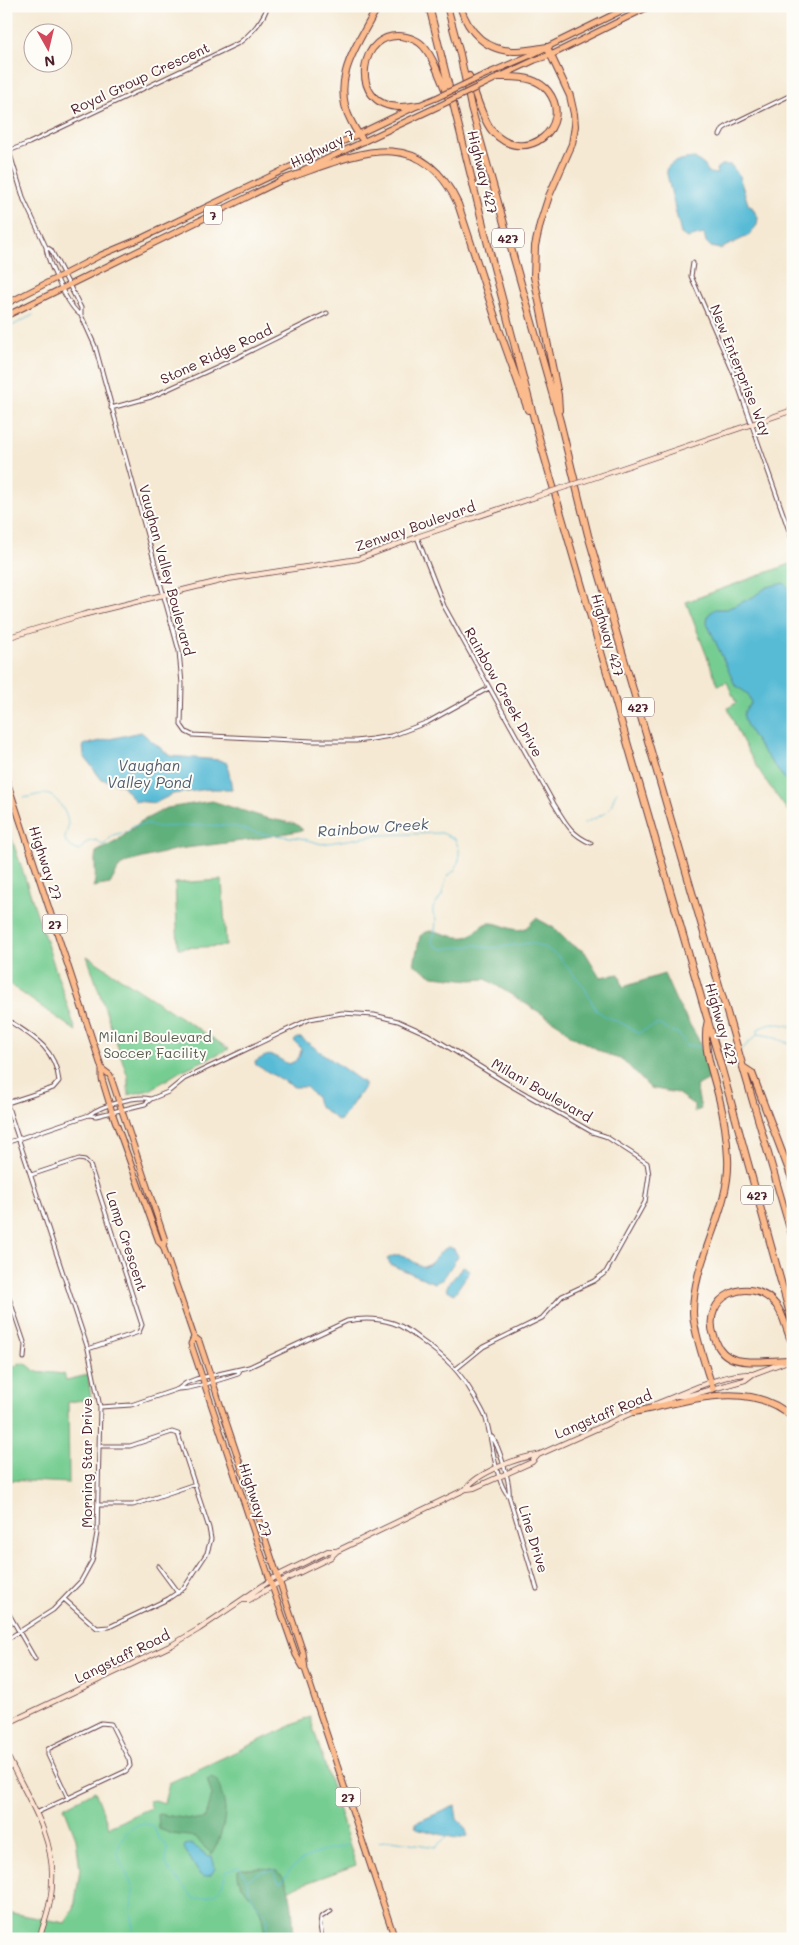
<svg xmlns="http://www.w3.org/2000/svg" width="799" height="1945" viewBox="0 0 799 1945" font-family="Mali,sans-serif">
<rect width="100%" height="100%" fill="#fdfcf7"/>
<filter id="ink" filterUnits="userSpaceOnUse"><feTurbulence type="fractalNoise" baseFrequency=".02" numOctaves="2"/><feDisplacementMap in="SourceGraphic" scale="10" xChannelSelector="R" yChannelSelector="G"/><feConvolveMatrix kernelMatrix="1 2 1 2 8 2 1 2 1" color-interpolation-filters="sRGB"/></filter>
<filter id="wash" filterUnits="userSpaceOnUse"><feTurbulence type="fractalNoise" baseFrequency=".0096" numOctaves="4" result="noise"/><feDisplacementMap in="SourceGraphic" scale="20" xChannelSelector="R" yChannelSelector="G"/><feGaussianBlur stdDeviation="1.12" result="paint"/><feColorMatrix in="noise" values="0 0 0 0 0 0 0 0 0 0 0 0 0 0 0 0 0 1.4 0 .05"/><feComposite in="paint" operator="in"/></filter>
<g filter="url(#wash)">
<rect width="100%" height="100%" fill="#f5e9d3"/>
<path fill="#76cd92" stroke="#60765e" d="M793,563V817C766,784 743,748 728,708L736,703L727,682L718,685L686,602Z
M6,821L76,1031L6,982Z
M222,880L226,946L178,948L175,883Z
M87,956L229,1049L179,1072L150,1090L128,1095V1077Z
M20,1363L28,1365L35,1371L64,1374L66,1380L88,1375L91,1399L68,1402L69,1483L6,1480V1367H14Z
M310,1717L356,1865L284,1891L294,1939H6V1912L65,1923L74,1909L80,1869L76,1838L64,1807L95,1791L109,1827C121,1822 140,1811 151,1808L148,1801L155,1800L164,1803L169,1783Z"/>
<path fill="#60b07c" stroke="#556854" d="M212,801L266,818L296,824L303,830L250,840L178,849L128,862L120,866L110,884L93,887C98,876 93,864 96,852L117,841L140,822L167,808Z
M536,918L554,928L569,943L585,952L600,977L619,974L623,987L664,974L677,1003L700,1042L710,1079L696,1086L701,1109L694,1112V1105L677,1093L650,1088L623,1060L610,1056L570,1035L560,1025L486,979L471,980L433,976L414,964L420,936C423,934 427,931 431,931C440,931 454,939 466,937C474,936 478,927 485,924C496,919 511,933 524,929C528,927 532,921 536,918Z
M211,1777L217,1780C220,1790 225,1800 225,1811C225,1824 219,1842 212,1854L202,1845L196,1837L172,1834L159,1829L158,1814L196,1820L204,1819L207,1813L212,1795L207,1779Z
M243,1869C254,1869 269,1866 278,1872C293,1880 293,1923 294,1939H265C264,1930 263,1920 260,1911C255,1896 236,1888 238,1870Z"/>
<path fill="#58bbd6" stroke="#516d80" d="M695,158L705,166L709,173L717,174L716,169L721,165H731L739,176L748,204L752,207L758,218L757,225L748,236L720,249L711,247L706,242L704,234L687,238L681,234L666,170C671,160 685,159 695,158Z
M784,583L789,588L788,612L793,621V789C783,776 740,727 744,713C745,710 749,706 751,703L748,694L735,685L707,623L708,615L715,609H727L753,597L767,587Z
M141,732L170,756L219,760L227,763L232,789H208L173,794L155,803L135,801L122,785L101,779L84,756L83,745Z
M297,1038H301L364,1083V1087L342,1119L338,1121L318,1105L316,1097L306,1087H294L256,1065L255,1062C271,1051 272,1055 288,1064C296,1062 301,1057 301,1048L294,1041Z
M449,1247L454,1249L458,1256L443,1279L435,1283L391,1265L387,1259C405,1248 408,1262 424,1267C435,1263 438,1250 449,1247Z
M464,1266L470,1271L454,1294L446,1289C450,1280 457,1276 461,1268Z
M455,1806L457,1819L465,1827L468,1836L455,1838L416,1828L415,1823Z
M191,1844L203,1852L206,1856H212L215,1868L211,1875L204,1877L200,1875L184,1848L185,1845Z"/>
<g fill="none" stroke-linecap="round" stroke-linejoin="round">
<path stroke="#58bbd6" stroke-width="1" d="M6,329L33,315
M24,798C30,797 38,794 44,794C57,794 69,815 68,826C68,832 63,836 66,842C68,846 74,849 79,851L87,842L96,840L102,845L105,844L113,835L129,831L132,826L147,824L159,827L203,825L233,826L262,834L300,838L322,844L378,835L442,833L455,839L459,849V860L455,870L447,877L442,895L433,908V914L436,920L435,932L432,940L434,945L442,949L476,945L492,948L531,943L546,948L559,957L584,987L596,1010L605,1016L628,1026L638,1033L658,1024L669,1031L678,1033L686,1045L704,1047
M584,823C592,819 607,815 611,806C614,800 613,795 618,791
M758,1034L770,1036L793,1045
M718,1049L736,1051
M740,1051L758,1034V1029C771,1022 780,1023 793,1027
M378,1842L392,1840L435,1847L449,1835
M248,1879C257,1874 265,1868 275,1871L278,1882H282C296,1856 321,1851 348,1845
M126,1939L136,1936C134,1928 131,1918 131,1909C131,1903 134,1896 133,1890C126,1865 105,1852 130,1830C140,1822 143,1822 154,1827L158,1838L168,1847L166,1862L168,1869L195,1899C219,1895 220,1894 227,1870L239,1867C249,1879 247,1889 253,1900C259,1908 266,1913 269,1922L267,1924L271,1939"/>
</g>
</g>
<g filter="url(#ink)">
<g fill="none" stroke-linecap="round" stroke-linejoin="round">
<defs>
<path id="street" d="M720,135L723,129L729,125L793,94
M9,151L24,200L46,247C47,261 69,309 81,315
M6,152L29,143L239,43C252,33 262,22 268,6
M46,247L51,250L81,308V315L95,346L179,651L182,684L181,725L186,732L192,735L312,741H356L372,739L391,736L428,722L489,688
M693,263L691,276L734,374L793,542
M111,408L151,397L234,359L327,313
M417,537L444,606L554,804C565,822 571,835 591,843
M6,1019C32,1036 55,1047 59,1081L53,1088L7,1103
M6,1101L88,1349L100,1407L97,1533L92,1561L81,1581L53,1610L6,1640
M89,1115L96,1116L145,1104L151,1099L168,1092L184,1079L310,1019L342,1013L374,1015L398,1021L427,1034L508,1084L592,1132L605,1136L647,1163L649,1175L645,1202L606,1272L594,1281L562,1296L542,1318L483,1347L456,1369
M6,1143L89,1115C100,1106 136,1095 150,1099
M31,1175L79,1159L85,1160L90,1165L142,1325L139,1332L88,1349
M6,1289L25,1345L24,1358
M178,1389L186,1383L196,1379L249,1367L347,1321C363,1318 377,1318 393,1323C403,1326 413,1334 422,1341C446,1358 459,1370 474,1396C478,1403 482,1409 485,1416C492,1435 495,1484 509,1496
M100,1407L131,1405L178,1389C193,1389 223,1379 238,1374L240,1370
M492,1437C499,1446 511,1484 509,1496L537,1589
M98,1505H133L195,1484
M158,1566L178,1593
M64,1599L97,1628L109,1627L168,1599L184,1588L207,1553L211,1539L209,1528L178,1434L172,1432L130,1446H100
M6,1609L35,1659
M6,1769L13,1766
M36,1813L126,1771L130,1766L129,1760L111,1724L101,1723L48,1749V1755L68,1798
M322,1939L320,1925L321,1917L331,1911
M383,1939L393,1935"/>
<path id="secondary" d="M587,480L793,410
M6,638L82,615L228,579L358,559L417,537L541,495
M679,1396H687L745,1380L753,1374L793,1359
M653,1405C684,1394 720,1373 753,1374
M466,1489C477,1473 519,1457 538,1455L636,1411
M243,1600H249L280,1582L331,1557L337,1551
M6,1724L172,1645L199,1629L277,1576L328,1551H337L466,1489L474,1488L532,1462L538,1455
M6,1753C25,1794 55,1835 52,1882C52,1902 45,1920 39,1939"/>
<path id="primary" d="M480,77L531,55L631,6
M482,85L535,60L551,55L650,6
M303,170L439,106
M6,304L101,255L144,237L419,105L436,98
M6,316L284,179
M6,778L102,1069V1079L112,1112L159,1242L163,1246L194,1337L199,1341L303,1652L305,1669L395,1939
M102,1069L110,1075L165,1240L163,1246
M194,1337L191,1344L272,1586L296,1655L303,1667"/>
<path id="highway" d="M429,6L489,249L541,445L721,1066L793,1325
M447,6L460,54L471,107L560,421L588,535L793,1239
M460,6C468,32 487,52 516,51C526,51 536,49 547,47L570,96L574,114L575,126L572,144L549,196L540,224L535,246L534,277L558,395L559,410
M469,76C475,92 482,119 493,132C525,167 575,126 548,91C544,86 538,82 532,80C521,76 509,77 498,77
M419,105C413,106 406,107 400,107C347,107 358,26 406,37C410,38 416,40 420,43C432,52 442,83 448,97
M364,141C358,135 355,129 351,121C329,79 359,43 378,6
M282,180C349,158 418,118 458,204L499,329L528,410
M708,1020C701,1046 713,1072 719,1098C724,1117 727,1138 728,1158C731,1209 693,1259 693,1312C693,1330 707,1371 713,1389
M743,1067L752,1073L793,1181
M789,1360C772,1360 743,1365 729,1357C720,1352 717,1345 714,1336C700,1296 751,1273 776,1305C785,1316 786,1332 793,1344
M634,1412C685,1402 750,1377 793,1418"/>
</defs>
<use href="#street" stroke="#643d44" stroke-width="5"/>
<use href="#secondary" stroke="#643d44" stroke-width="6"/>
<use href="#primary" stroke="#643d44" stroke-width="7"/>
<use href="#highway" stroke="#643d44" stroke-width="8"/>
<use href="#street" stroke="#fff" stroke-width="3"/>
<use href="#secondary" stroke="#fde4d1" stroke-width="4.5"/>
<use href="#primary" stroke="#fbbb8c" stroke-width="5"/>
<use href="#highway" stroke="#fbbb8c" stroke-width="6"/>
<defs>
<path id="secondary-bridge" d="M541,495L587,480"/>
<path id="primary-bridge" d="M436,98L480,77
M439,106L482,85"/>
</defs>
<use href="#secondary-bridge" stroke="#643d44" stroke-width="6" stroke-linecap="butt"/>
<use href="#primary-bridge" stroke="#643d44" stroke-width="7" stroke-linecap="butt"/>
<use href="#secondary-bridge" stroke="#fde4d1" stroke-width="4.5"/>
<use href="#primary-bridge" stroke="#fbbb8c" stroke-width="5"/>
</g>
</g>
<g text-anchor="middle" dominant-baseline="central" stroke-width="4" stroke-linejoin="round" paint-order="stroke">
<g fill="#fdfcf7" stroke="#806168" stroke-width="1">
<rect x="204" y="205.5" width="18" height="19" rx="4"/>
<rect x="492" y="228.5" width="32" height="19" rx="4"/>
<rect x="622" y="697.5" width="32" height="19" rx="4"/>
<rect x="42.5" y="914.5" width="25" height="19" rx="4"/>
<rect x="741" y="1185.5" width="32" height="19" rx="4"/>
<rect x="335.5" y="1787.5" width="25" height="19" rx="4"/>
</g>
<g font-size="12" font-weight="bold" fill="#4a1f2b">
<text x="213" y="215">7</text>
<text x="508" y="238">427</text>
<text x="638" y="707">427</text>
<text x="55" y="924">27</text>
<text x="757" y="1195">427</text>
<text x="348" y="1797">27</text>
</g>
<g font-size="14" fill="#4a1f2b" stroke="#fdfcf7">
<text transform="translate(140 78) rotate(-25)">Royal Group Crescent</text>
<text transform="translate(322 148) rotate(-26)">Highway 7</text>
<text transform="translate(483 172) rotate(76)">Highway 427</text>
<text transform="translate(216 354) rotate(-25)">Stone Ridge Road</text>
<text transform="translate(741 370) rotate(68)">New Enterprise Way</text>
<text transform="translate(415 526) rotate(-19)">Zenway Boulevard</text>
<text transform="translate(167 570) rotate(75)">Vaughan Valley Boulevard</text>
<text transform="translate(608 635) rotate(74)">Highway 427</text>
<text transform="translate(504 692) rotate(61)">Rainbow Creek Drive</text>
<text transform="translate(46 863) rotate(72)">Highway 27</text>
<text transform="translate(722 1024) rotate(74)">Highway 427</text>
<text transform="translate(542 1090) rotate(30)">Milani Boulevard</text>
<text transform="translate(127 1241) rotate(72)">Lamp Crescent</text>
<text transform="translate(603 1414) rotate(-23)">Langstaff Road</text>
<text transform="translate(86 1463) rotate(-90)">Morning Star Drive</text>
<text transform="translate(256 1500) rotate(72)">Highway 27</text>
<text transform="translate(534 1539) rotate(73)">Line Drive</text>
<text transform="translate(122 1656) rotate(-26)">Langstaff Road</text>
</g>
<g font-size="14" fill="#595c4f" stroke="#fdfcf7">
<text x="155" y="1036">Milani Boulevard<tspan x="155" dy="16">Soccer Facility</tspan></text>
</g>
<g font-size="15" font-style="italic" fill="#505d6f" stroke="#fdfcf7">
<text x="149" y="765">Vaughan<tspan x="149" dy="17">Valley Pond</tspan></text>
<text transform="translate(373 827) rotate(-4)">Rainbow Creek</text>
</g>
</g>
<rect width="799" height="1945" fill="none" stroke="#fdfcf7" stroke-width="25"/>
<g transform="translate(48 48) rotate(172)"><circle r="24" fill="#fdfcf7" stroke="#b5a4a5"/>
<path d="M0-4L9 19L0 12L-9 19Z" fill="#d1495b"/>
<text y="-8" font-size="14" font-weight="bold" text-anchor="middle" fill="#4a1f2b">N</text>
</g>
</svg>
